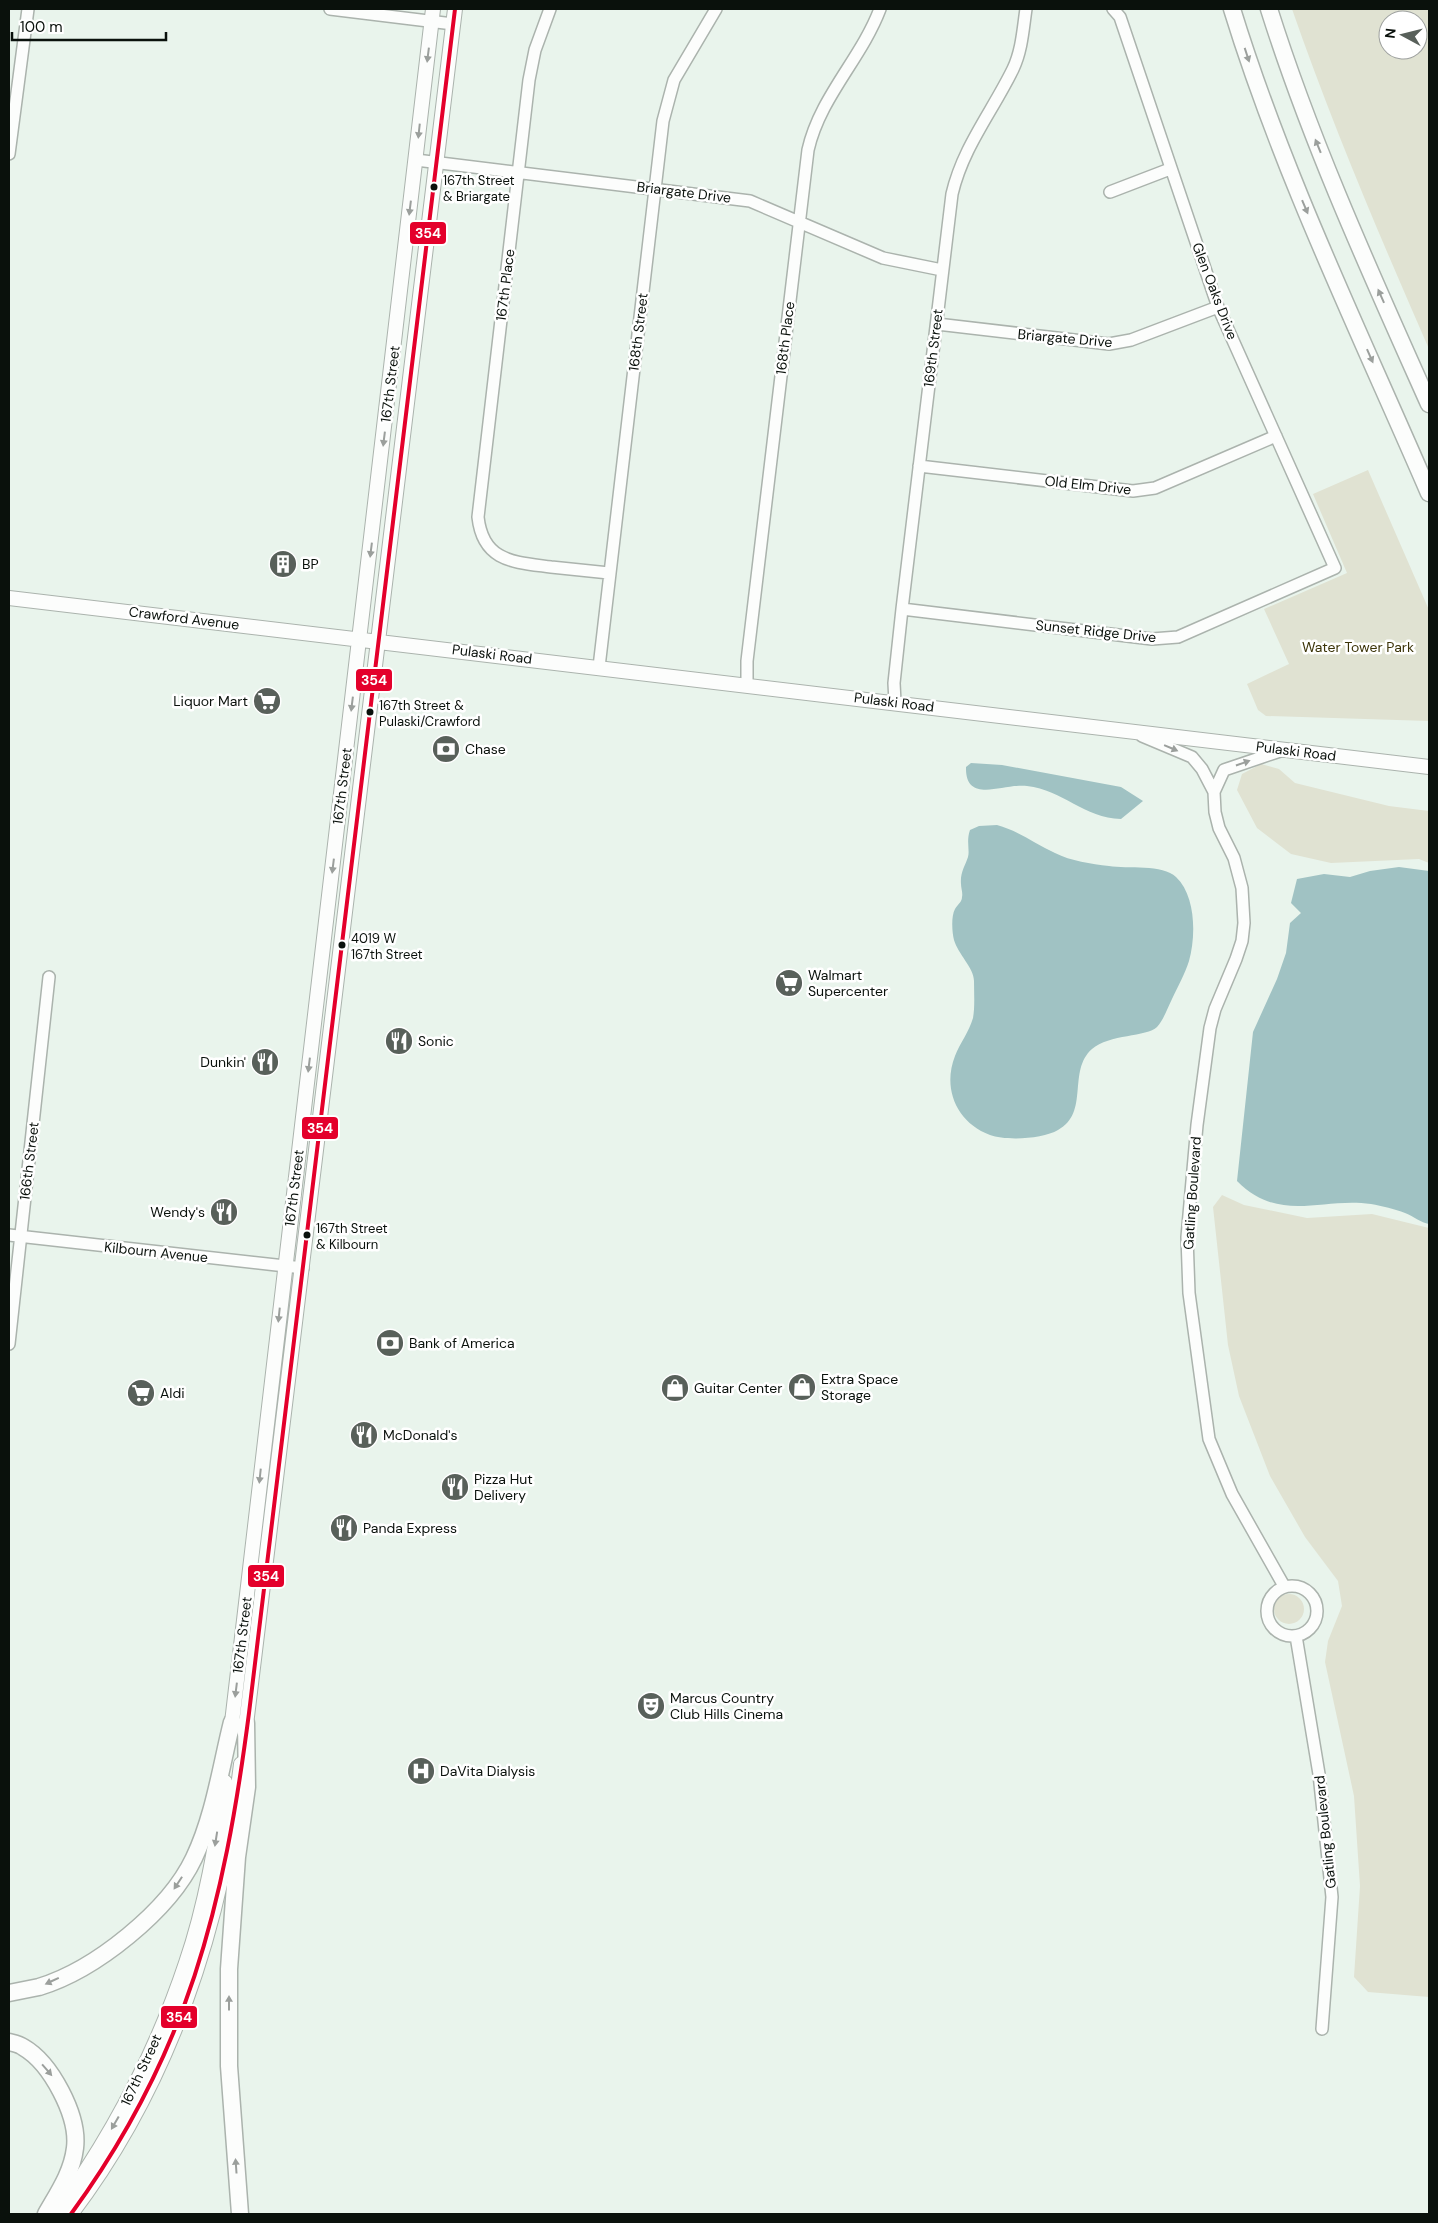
<svg xmlns="http://www.w3.org/2000/svg" width="1438" height="2223" viewBox="0 0 1438 2223" font-family="'DM Sans',sans-serif">
<rect width="100%" height="100%" fill="#e9f4ec"/>
<path fill="#e0e2d2" fill-rule="evenodd" d="M1292,9H1429V349C1380,237 1332,124 1292,9ZM1388,20H1418V50H1388Z
M1368,470L1429,610V721L1266,716L1258,710L1247,684L1289,664L1264,609L1347,573L1313,494Z
M1261,764L1279,769L1295,783L1389,806L1429,811V863L1419,859L1331,863L1291,854L1257,828L1237,790L1242,774Z
M1222,1195L1244,1205L1307,1218L1372,1214L1429,1228V1997L1368,1992L1354,1977L1360,1886L1354,1796L1325,1662L1328,1641L1342,1606L1338,1581L1305,1537L1270,1476L1239,1396L1228,1345L1213,1207Z
M1274 1609a15 15 0 1 1 30 0a15 15 0 1 1-30 0Z"/>
<path fill="#a0c2c3" d="M971,763L1002,765L1121,787L1143,801L1121,819C1084,818 1063,790 1027,786C1004,783 965,805 966,767Z
M997,825C1019,831 1035,844 1055,853C1071,861 1091,864 1109,866C1127,869 1163,864 1176,877C1196,896 1196,936 1189,961C1185,974 1178,986 1172,999C1167,1009 1164,1019 1157,1027C1147,1037 1109,1034 1092,1049C1067,1071 1090,1113 1058,1130C1043,1139 1006,1141 990,1135C957,1123 942,1089 955,1056C960,1043 969,1032 973,1018C975,1007 974,993 974,981C974,968 958,954 954,940C952,932 951,916 955,909C958,904 962,902 962,897C963,893 961,888 961,884C960,873 965,866 968,857C970,850 966,841 970,830L979,826Z
M1399,867L1429,871V1224C1421,1223 1413,1216 1405,1213C1395,1209 1382,1206 1371,1204C1320,1197 1280,1224 1237,1181L1253,1032L1277,979L1286,953L1290,923L1301,913L1291,903L1297,879L1324,874L1350,877L1370,871Z"/>
<g fill="none" stroke-linecap="round" stroke-linejoin="round">
<defs>
<path id="minor" d="M330,9L453,24
M550,9L535,50L529,80L478,517C483,562 514,562 551,567C571,569 590,571 609,573
M9,154L28,9
M416,160L750,201L883,258L942,270
M1110,192L1170,169
M937,324L1109,344L1131,340L1218,307
M919,466L1133,491L1155,488L1276,436
M902,609L1152,639L1178,637L1335,568L1218,307L1120,17L1113,9
M599,667L663,121L674,80L716,9
M747,685V661L808,150C820,97 861,59 880,9
M895,702L894,683L902,609L952,194C963,147 992,112 1013,69C1022,50 1023,29 1026,9
M1142,736L1192,757L1202,769L1214,792L1215,812L1219,828L1234,858L1242,888L1244,923L1242,941L1236,959L1215,1009L1210,1028L1197,1125L1187,1237L1189,1293L1209,1439L1232,1494L1284,1586
M1214,792L1224,770L1280,751
M9,1235L303,1268
M9,1344L49,977
M1267 1611a25 25 0 1 1 50 0a25 25 0 1 1-50 0Z
M1296,1636L1319,1774L1332,1897L1322,2029"/>
<path id="major" d="M9,598L1429,767
M231,1731L433,9
M245,1733L455,9
M56,2214C111,2138 156,2053 186,1963C206,1905 216,1843 225,1782
M71,2214C171,2082 221,1927 241,1764"/>
<path id="highway" d="M1232,9C1283,175 1360,333 1429,493
M1269,9C1312,145 1371,274 1429,404
M9,1993C19,1991 29,1989 39,1987C95,1970 169,1911 194,1858C214,1816 221,1766 232,1722
M9,2042C13,2043 19,2044 23,2047C51,2063 79,2116 75,2148C72,2173 58,2193 46,2214
M240,2214L229,2066V1969L237,1857L247,1787L246,1723"/>
</defs>
<use href="#minor" stroke="#abb3ad" stroke-width="14"/>
<use href="#major" stroke="#abb3ad" stroke-width="16"/>
<use href="#highway" stroke="#abb3ad" stroke-width="19"/>
<use href="#minor" stroke="#fcfdfc" stroke-width="11"/>
<use href="#major" stroke="#fcfdfc" stroke-width="14"/>
<use href="#highway" stroke="#fcfdfc" stroke-width="16"/>
<defs>
<path id="bus-1" d="M71,2214C188,2054 224,1906 249,1713L455,9"/>
</defs>
<use href="#bus-1" stroke="#fff" stroke-width="8"/>
<use href="#bus-1" stroke="#e4002b" stroke-width="4"/>
</g>
<defs><path id="oneway-solid" d="M-6-.8H1V-3.2L6.5 0L1 3.2V.8H-6Z" transform="scale(1.25)"/></defs>
<g fill="#9b9f9c">
<use href="#oneway-solid" transform="translate(428 55) rotate(97)"/>
<use href="#oneway-solid" transform="translate(1247 55) rotate(72)"/>
<use href="#oneway-solid" transform="translate(419 131) rotate(96)"/>
<use href="#oneway-solid" transform="translate(1318 146) rotate(-112)"/>
<use href="#oneway-solid" transform="translate(1305 207) rotate(67)"/>
<use href="#oneway-solid" transform="translate(410 208) rotate(97)"/>
<use href="#oneway-solid" transform="translate(1381 296) rotate(-114)"/>
<use href="#oneway-solid" transform="translate(1370 356) rotate(66)"/>
<use href="#oneway-solid" transform="translate(384 439) rotate(97)"/>
<use href="#oneway-solid" transform="translate(371 550) rotate(97)"/>
<use href="#oneway-solid" transform="translate(352 704) rotate(97)"/>
<use href="#oneway-solid" transform="translate(1171 748) rotate(23)"/>
<use href="#oneway-solid" transform="translate(1243 763) rotate(-19)"/>
<use href="#oneway-solid" transform="translate(333 866) rotate(97)"/>
<use href="#oneway-solid" transform="translate(309 1065) rotate(97)"/>
<use href="#oneway-solid" transform="translate(279 1315) rotate(96)"/>
<use href="#oneway-solid" transform="translate(260 1476) rotate(96)"/>
<use href="#oneway-solid" transform="translate(236 1690) rotate(97)"/>
<use href="#oneway-solid" transform="translate(216 1839) rotate(99)"/>
<use href="#oneway-solid" transform="translate(178 1883) rotate(123)"/>
<use href="#oneway-solid" transform="translate(52 1981) rotate(155)"/>
<use href="#oneway-solid" transform="translate(229 2003) rotate(-90)"/>
<use href="#oneway-solid" transform="translate(47 2070) rotate(49)"/>
<use href="#oneway-solid" transform="translate(115 2123) rotate(120)"/>
<use href="#oneway-solid" transform="translate(236 2166) rotate(-94)"/>
</g>
<defs>
<symbol id="building-disc" viewBox="-11 -11 22 22"><circle r="9.5" fill="#58605a" stroke="#fff"/><path d="M-4-6H4V6H1V3H-1V6H-4ZM-2.5-4.3h1.7v1.8h-1.7ZM.8-4.3h1.7v1.8H.8ZM-2.5-1h1.7V.8h-1.7ZM.8-1h1.7V.8H.8Z" fill="#fff"/></symbol>
<symbol id="supermarket-disc" viewBox="-11 -11 22 22"><circle r="9.5" fill="#58605a" stroke="#fff"/><path d="M-6-5.5h2.5l.6 2H6L4.5 2H-2.5L-4.4-4H-6ZM-1.5 3.2a1.3 1.3 0 1 0 .1 0ZM3 3.2a1.3 1.3 0 1 0 .1 0Z" fill="#fff"/></symbol>
<symbol id="bank-disc" viewBox="-11 -11 22 22"><circle r="9.5" fill="#58605a" stroke="#fff"/><path d="M-6-4H6V4H-6ZM0-2.3a2.3 2.3 0 1 0 0 4.6a2.3 2.3 0 1 0 0-4.6Z" fill="#fff"/></symbol>
<symbol id="restaurant-disc" viewBox="-11 -11 22 22"><circle r="9.5" fill="#58605a" stroke="#fff"/><path d="M-5-6h1v4h1v-4h1v4h1v-4h1v5L-1.5 .5V6h-2V.5L-5-1ZM5-6V6H3V1.5H1.5Q1.5-4 5-6Z" fill="#fff"/></symbol>
<symbol id="shop-disc" viewBox="-11 -11 22 22"><circle r="9.5" fill="#58605a" stroke="#fff"/><path d="M-5-2.5h2.3a2.7 3.5 0 0 1 5.4 0H5L5.5 6h-11ZM-1.5-2.5h3a1.5 2.3 0 0 0-3 0Z" fill="#fff"/></symbol>
<symbol id="theatre-disc" viewBox="-11 -11 22 22"><circle r="9.5" fill="#58605a" stroke="#fff"/><path d="M-5-5.5Q0-4 5-5.5V0Q5 5 0 6Q-5 5-5 0ZM-3.3-2.5H-1v1.5H-3.3ZM1-2.5H3.3v1.5H1ZM-2.8 1Q0 5.5 2.8 1Z" fill="#fff"/></symbol>
<symbol id="hospital-disc" viewBox="-11 -11 22 22"><circle r="9.5" fill="#58605a" stroke="#fff"/><path d="M-5-5h3v3.5h4V-5h3V5h-3V1.5h-4V5h-3Z" fill="#fff"/></symbol>
</defs>
<g fill-rule="evenodd">
<use href="#building-disc" x="267" y="548" width="32" height="32"/>
<use href="#supermarket-disc" x="251" y="685" width="32" height="32"/>
<use href="#bank-disc" x="430" y="733" width="32" height="32"/>
<use href="#supermarket-disc" x="773" y="967" width="32" height="32"/>
<use href="#restaurant-disc" x="383" y="1025" width="32" height="32"/>
<use href="#restaurant-disc" x="249" y="1046" width="32" height="32"/>
<use href="#restaurant-disc" x="208" y="1196" width="32" height="32"/>
<use href="#bank-disc" x="374" y="1327" width="32" height="32"/>
<use href="#shop-disc" x="786" y="1371" width="32" height="32"/>
<use href="#shop-disc" x="659" y="1372" width="32" height="32"/>
<use href="#supermarket-disc" x="125" y="1377" width="32" height="32"/>
<use href="#restaurant-disc" x="348" y="1419" width="32" height="32"/>
<use href="#restaurant-disc" x="439" y="1471" width="32" height="32"/>
<use href="#restaurant-disc" x="328" y="1512" width="32" height="32"/>
<use href="#theatre-disc" x="635" y="1690" width="32" height="32"/>
<use href="#hospital-disc" x="405" y="1755" width="32" height="32"/>
</g>
<g fill="#0a110c" stroke="#fff" stroke-width="2">
<circle cx="434" cy="187" r="4.5"/>
<circle cx="370" cy="712" r="4.5"/>
<circle cx="342" cy="945" r="4.5"/>
<circle cx="307" cy="1235" r="4.5"/>
</g>
<g text-anchor="middle" dominant-baseline="central" stroke-width="5" stroke-linejoin="round" paint-order="stroke">
<g font-size="13" fill="#0a110c" stroke="#fff" text-anchor="start">
<text x="443" y="180">167th Street<tspan x="443" dy="16">&amp; Briargate</tspan></text>
<text x="379" y="705">167th Street &amp;<tspan x="379" dy="16">Pulaski/Crawford</tspan></text>
<text x="351" y="938">4019 W<tspan x="351" dy="16">167th Street</tspan></text>
<text x="316" y="1228">167th Street<tspan x="316" dy="16">&amp; Kilbourn</tspan></text>
</g>
<g font-size="14" fill="#0a110c" stroke="#fff">
<text transform="translate(684 192) rotate(7)">Briargate Drive</text>
<text transform="translate(505 285) rotate(-83)">167th Place</text>
<text transform="translate(1215 291) rotate(69)">Glen Oaks Drive</text>
<text transform="translate(638 332) rotate(-83)">168th Street</text>
<text transform="translate(785 338) rotate(-83)">168th Place</text>
<text transform="translate(1065 338) rotate(5)">Briargate Drive</text>
<text transform="translate(933 348) rotate(-83)">169th Street</text>
<text transform="translate(390 384) rotate(-83)">167th Street</text>
<text transform="translate(1088 485) rotate(6)">Old Elm Drive</text>
<text transform="translate(184 618) rotate(7)">Crawford Avenue</text>
<text transform="translate(1096 631) rotate(6)">Sunset Ridge Drive</text>
<text transform="translate(492 654) rotate(7)">Pulaski Road</text>
<text transform="translate(894 702) rotate(7)">Pulaski Road</text>
<text transform="translate(1296 751) rotate(7)">Pulaski Road</text>
<text transform="translate(342 786) rotate(-83)">167th Street</text>
<text transform="translate(29 1161) rotate(-83)">166th Street</text>
<text transform="translate(294 1188) rotate(-83)">167th Street</text>
<text transform="translate(1192 1193) rotate(-86)">Gatling Boulevard</text>
<text transform="translate(156 1252) rotate(6)">Kilbourn Avenue</text>
<text transform="translate(242 1635) rotate(-83)">167th Street</text>
<text transform="translate(1325 1832) rotate(-96)">Gatling Boulevard</text>
<text transform="translate(141 2070) rotate(-65)">167th Street</text>
</g>
<g font-size="14" fill="#0a110c" stroke="#fff" text-anchor="start">
<text x="302" y="564">BP</text>
<text x="248" y="701" text-anchor="end">Liquor Mart</text>
<text x="465" y="749">Chase</text>
<text x="808" y="975">Walmart<tspan x="808" dy="16">Supercenter</tspan></text>
<text x="418" y="1041">Sonic</text>
<text x="246" y="1062" text-anchor="end">Dunkin'</text>
<text x="205" y="1212" text-anchor="end">Wendy's</text>
<text x="409" y="1343">Bank of America</text>
<text x="821" y="1379">Extra Space<tspan x="821" dy="16">Storage</tspan></text>
<text x="694" y="1388">Guitar Center</text>
<text x="160" y="1393">Aldi</text>
<text x="383" y="1435">McDonald's</text>
<text x="474" y="1479">Pizza Hut<tspan x="474" dy="16">Delivery</tspan></text>
<text x="363" y="1528">Panda Express</text>
<text x="670" y="1698">Marcus Country<tspan x="670" dy="16">Club Hills Cinema</tspan></text>
<text x="440" y="1771">DaVita Dialysis</text>
</g>
<g font-size="14" fill="#3c3408" stroke="#fff">
<text x="1358" y="647">Water Tower Park</text>
</g>
</g>
<g stroke="#fff" stroke-width="2">
<rect x="409" y="221" width="38" height="24" rx="5" fill="#e4002b"/>
<rect x="355" y="668" width="38" height="24" rx="5" fill="#e4002b"/>
<rect x="301" y="1116" width="38" height="24" rx="5" fill="#e4002b"/>
<rect x="247" y="1564" width="38" height="24" rx="5" fill="#e4002b"/>
<rect x="160" y="2005" width="38" height="24" rx="5" fill="#e4002b"/>
</g>
<g font-size="14" text-anchor="middle" font-weight="bold" fill="#fff">
<text x="428" y="238">354</text>
<text x="374" y="685">354</text>
<text x="320" y="1133">354</text>
<text x="266" y="1581">354</text>
<text x="179" y="2022">354</text>
</g>
<rect width="1438" height="2223" fill="none" stroke="#0a110c" stroke-width="20"/>
<g transform="translate(1403 35) rotate(277)"><circle r="24" fill="#ffffff" stroke="#9da09e"/>
<path d="M0-4L9 19L0 12L-9 19Z" fill="#58605a"/>
<text y="-8" font-size="14" font-weight="bold" text-anchor="middle" fill="#0a110c">N</text>
</g>
<path d="M12 32v8h154v-8" fill="none" stroke="#0a110c" stroke-width="2.5"/>
<text x="20" y="32" font-size="15" fill="#0a110c" stroke="#ffffff" stroke-width="4" paint-order="stroke">100 m</text>
</svg>
